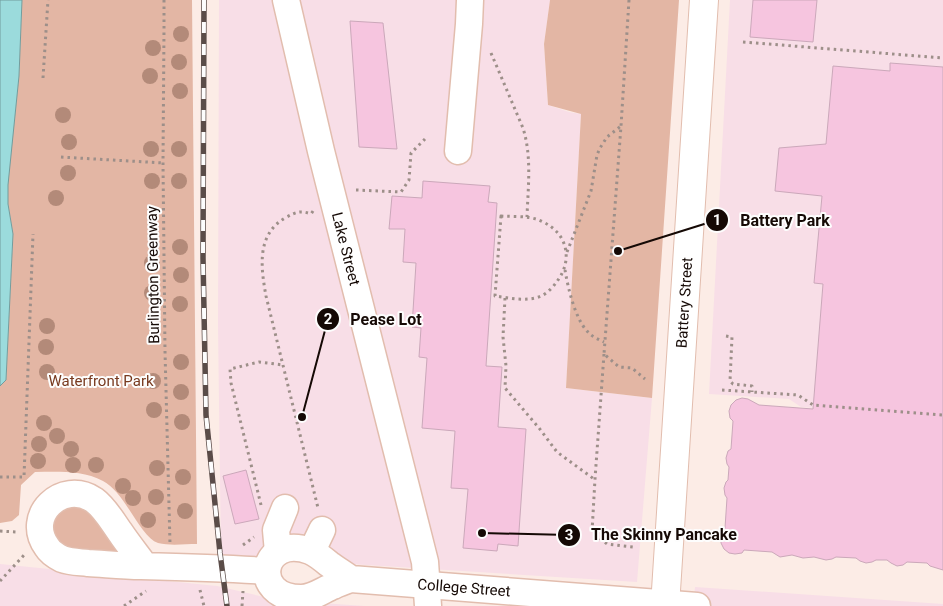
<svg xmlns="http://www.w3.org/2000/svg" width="943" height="606" viewBox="0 0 943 606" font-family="Roboto,sans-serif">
<rect width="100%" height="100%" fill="#fcece6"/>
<path fill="#f8dee7" d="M219,0H550L544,44L548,105L569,112L581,114L566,388L652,398L637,582L221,556L218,325Z
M730,0H943V418L801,407L789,399L709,394Z
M0,564L217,586L277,600L365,606H0Z
M695,587L943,604V606H693Z"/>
<path fill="#e3b6a4" d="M22,0H192L197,544C185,544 170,546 158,543C140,537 125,492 103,481C82,470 58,472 35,472L21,485L19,515L12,521L0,523V386L6,380L13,234L8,204V186L0,127L14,123L19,76Z
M550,0H679L652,398L566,388L581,114L548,105L544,44Z
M62,507H87L117,549L115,553L65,548L53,537V515Z"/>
<path fill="#9bdbdc" stroke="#739c9c" d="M0,0H22L19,76L8,185V204L13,234L6,380L0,386Z"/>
<path fill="#f6c5df" stroke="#cba8ba" d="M753,0H817L813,42L750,37Z
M350,21L383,23L397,149L359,147Z
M890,63L943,67V570L930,566L927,563L907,562L903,565L897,566L891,563L887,560H876L872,562L866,563L860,561L856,558L836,557L832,559L826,560L814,557L803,558L792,555L780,557L772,552L744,550L742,553L735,554L729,553L724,549L721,543V537L725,528L727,498L725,495L724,488L726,482L728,480L729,467L727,464L726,458L728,451L731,449L733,421L730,418L729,411L731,405L736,400L742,398L748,399L759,405L813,409L823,284L814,283L822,196L775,191L779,148L826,144L833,66L890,71Z
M423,181L490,186L488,202L497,203L486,366L502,367L498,427L526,429L518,546L498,544L497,551L463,548L468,489L451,488L455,431L422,428L427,358L419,357L421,328L412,327L416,263L403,262L405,229H389L392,196L422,198Z
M246,470L259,519L235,524L223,476Z"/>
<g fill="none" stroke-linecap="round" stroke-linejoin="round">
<defs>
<g id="minor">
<path id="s1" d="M286,0L321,151L425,562L428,606"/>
<path d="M458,151L469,24L470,0"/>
<path d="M312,551L322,530"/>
<path d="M278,552L276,530L285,508"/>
<path d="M145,566C137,555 128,544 120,532C112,521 105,508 94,500C62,479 24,516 47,547C50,552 56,556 62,559C70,562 79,562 88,563C106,564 123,566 141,566C183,567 225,568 267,571"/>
<path id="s2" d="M351,579C344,574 336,569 329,564C323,559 317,554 310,551C261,533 249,598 301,598C313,598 323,590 333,586C339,583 345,581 351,579L697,606"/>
</g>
<g id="major">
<path id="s3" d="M665,606L704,0"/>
</g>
</defs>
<use href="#minor" stroke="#e2bdae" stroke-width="29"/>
<use href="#major" stroke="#e2bdae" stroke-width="30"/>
<path stroke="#9d8f89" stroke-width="3" stroke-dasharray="2.5 4" stroke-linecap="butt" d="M164,0V29L163,163L165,351L170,544
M629,0L621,126L604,354L619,367L632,368L645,379
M743,42L943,58
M491,53L523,128C532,157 528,187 527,217
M43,78L48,0
M61,157L163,163
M356,190L401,192L409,180L411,153L425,139
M313,211L311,214C300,210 296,212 285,218C256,235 261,268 266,296L318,508
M501,216C514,217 530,215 543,222C567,233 573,259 558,280C554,286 548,293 541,296C528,302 509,298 495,296Z
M567,252L591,191L597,155L600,148L607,137L621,126
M565,270C568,288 575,318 587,331C592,337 598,339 604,342
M505,298L503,337L506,366L505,388L539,428L557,452L594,479
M726,336L732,337L730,381L733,384L752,386V392
M604,354L595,479L592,532L607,544L633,547
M722,390L798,395L813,405L943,415
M0,477H24L33,234
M261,505L231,383L230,369L259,362L283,365
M0,531L17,532
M243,545L254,537
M0,581L25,554
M200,590L204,606
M124,606L146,591
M242,606L243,591"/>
<use href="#minor" stroke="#fff" stroke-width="26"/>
<use href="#major" stroke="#fff" stroke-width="28"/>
<defs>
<path id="rail" d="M204,0L203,258L206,415L220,553L227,606"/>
</defs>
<use href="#rail" stroke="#5a4c48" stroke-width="5.5"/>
<use href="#rail" stroke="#fdfdfd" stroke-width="4" stroke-dasharray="11" stroke-linecap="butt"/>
</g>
<g fill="#b38a79">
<circle cx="181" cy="34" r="8"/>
<circle cx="153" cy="48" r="8"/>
<circle cx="179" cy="62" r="8"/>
<circle cx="150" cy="76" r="8"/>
<circle cx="180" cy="91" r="8"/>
<circle cx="63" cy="115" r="8"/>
<circle cx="69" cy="142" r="8"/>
<circle cx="151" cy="149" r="8"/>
<circle cx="179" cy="149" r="8"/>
<circle cx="68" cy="173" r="8"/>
<circle cx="152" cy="181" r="8"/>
<circle cx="179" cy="181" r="8"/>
<circle cx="56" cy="198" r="8"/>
<circle cx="180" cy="247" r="8"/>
<circle cx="152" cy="263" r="8"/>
<circle cx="181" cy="275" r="8"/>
<circle cx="152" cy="293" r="8"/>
<circle cx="180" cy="304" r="8"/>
<circle cx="47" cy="326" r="8"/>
<circle cx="46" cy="347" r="8"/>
<circle cx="181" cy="362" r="8"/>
<circle cx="47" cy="372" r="8"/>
<circle cx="153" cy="381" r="8"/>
<circle cx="181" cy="392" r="8"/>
<circle cx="154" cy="410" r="8"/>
<circle cx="182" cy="422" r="8"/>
<circle cx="44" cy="423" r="8"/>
<circle cx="57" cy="436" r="8"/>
<circle cx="39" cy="444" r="8"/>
<circle cx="71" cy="449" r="8"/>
<circle cx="38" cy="461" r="8"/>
<circle cx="73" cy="465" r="8"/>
<circle cx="96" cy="465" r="8"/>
<circle cx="157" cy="468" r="8"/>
<circle cx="183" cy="477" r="8"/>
<circle cx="123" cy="486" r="8"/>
<circle cx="156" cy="497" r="8"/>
<circle cx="133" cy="498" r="8"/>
<circle cx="185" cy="511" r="8"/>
<circle cx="148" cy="520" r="8"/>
</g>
<g text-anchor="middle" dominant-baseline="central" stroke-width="4" stroke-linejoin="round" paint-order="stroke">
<g font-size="15" fill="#150905" stroke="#fdfdfd">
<text stroke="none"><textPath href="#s1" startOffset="256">Lake Street</textPath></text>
<text transform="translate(153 275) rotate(-91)">Burlington Greenway</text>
<text stroke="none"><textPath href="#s3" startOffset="304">Battery Street</textPath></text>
<text stroke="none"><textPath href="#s2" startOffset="321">College Street</textPath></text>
</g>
<g font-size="15" fill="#783a1f" stroke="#fdfdfd">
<text x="101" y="381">Waterfront Park</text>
</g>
</g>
<path fill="none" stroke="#150905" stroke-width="2" d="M618 251L717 220M302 417L328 319M482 533L569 535"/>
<g fill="#150905" stroke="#fdfdfd" stroke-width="2">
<circle cx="618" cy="251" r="5"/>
<circle cx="302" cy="417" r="5"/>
<circle cx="482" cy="533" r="5"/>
<circle cx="717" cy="220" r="12"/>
<circle cx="328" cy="319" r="12"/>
<circle cx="569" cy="535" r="12"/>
</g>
<g font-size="15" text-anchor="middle" font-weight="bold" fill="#fff">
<text x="717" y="225">1</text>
<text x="328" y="324">2</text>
<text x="569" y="540">3</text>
</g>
<g font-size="16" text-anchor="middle" font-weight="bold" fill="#150905" stroke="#fdfdfd" stroke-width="4" stroke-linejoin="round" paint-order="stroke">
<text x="785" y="226">Battery Park</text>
<text x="386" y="325">Pease Lot</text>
<text x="664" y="540">The Skinny Pancake</text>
</g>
</svg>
